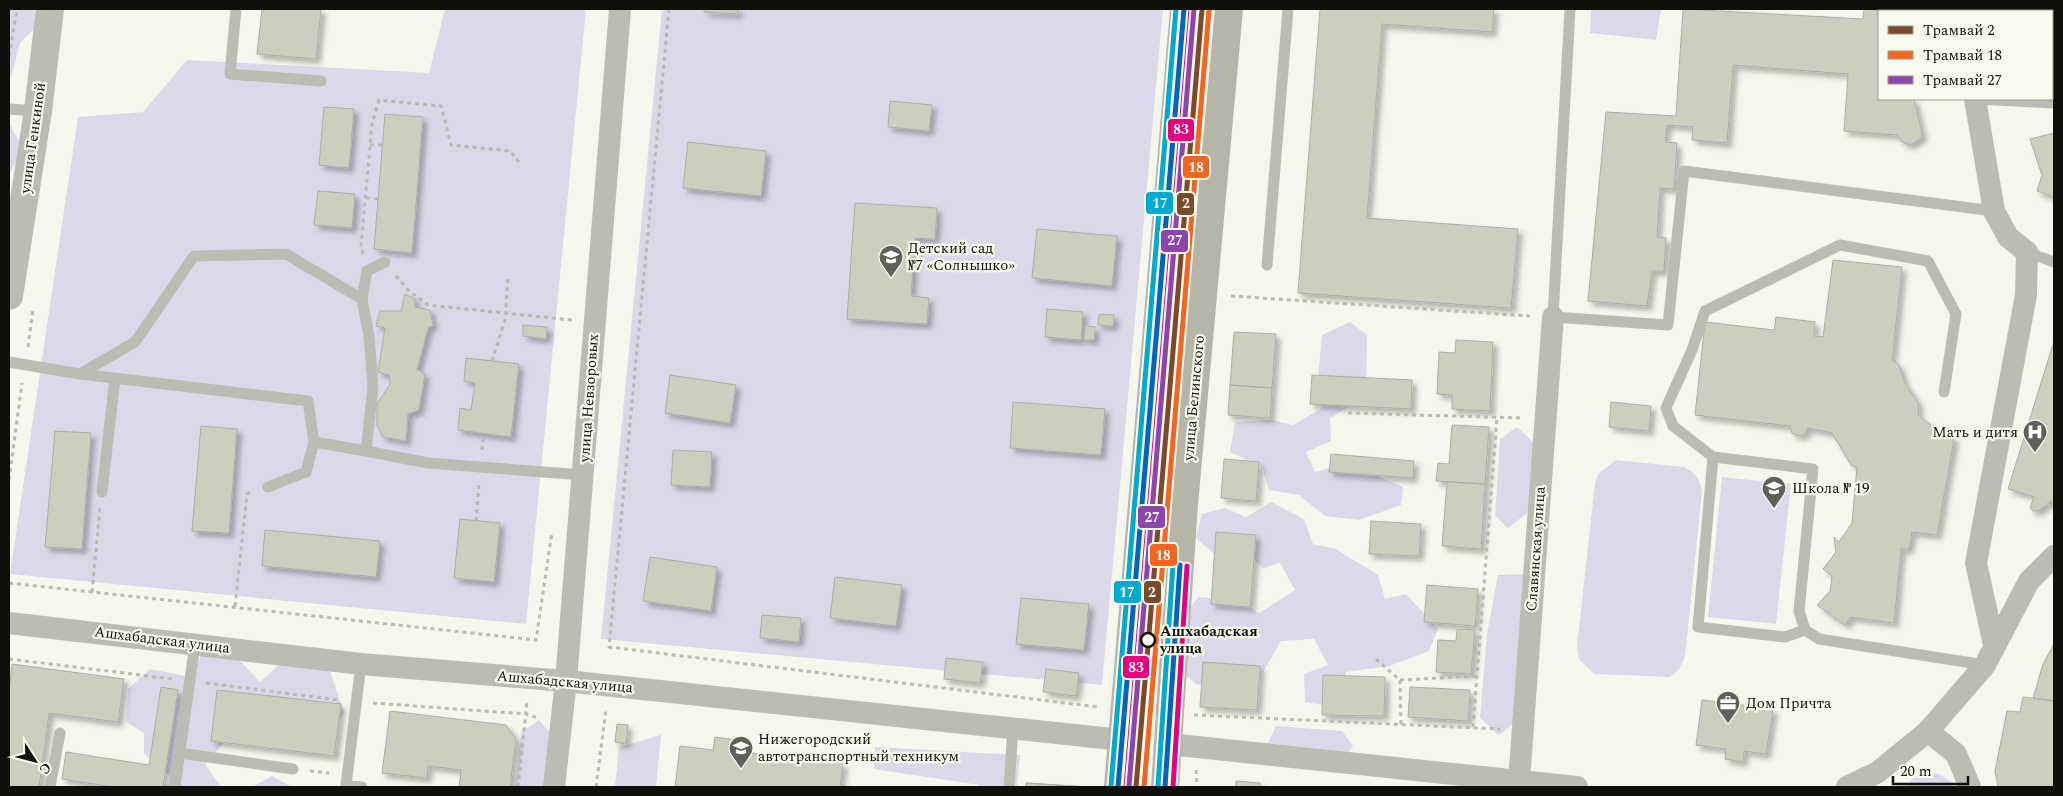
<svg xmlns="http://www.w3.org/2000/svg" width="2063" height="796" viewBox="0 0 2063 796" font-family="Spectral,serif">
<defs>
<filter id="shadow"><feDropShadow dx="4.5" dy="4.5" stdDeviation="2.5" flood-color="#0004"/></filter>
</defs>
<rect width="100%" height="100%" fill="#f6f6ef"/>
<path fill="#dad9ea" d="M9,9H34L40,23L20,43L11,78L9,80Z
M445,9H586L526,624L10,574L78,117L143,112L187,60L429,73Z
M662,9H1163L1102,685L601,639Z
M1591,9H1661L1656,40L1590,33Z
M9,123L23,149L9,175Z
M1350,322L1367,335L1366,397L1330,418L1331,441L1306,452L1315,472L1348,463L1403,487L1401,505L1359,520L1325,516L1299,495L1269,490L1262,467L1230,452L1235,422L1272,420L1293,425L1322,408L1317,388L1322,335Z
M1517,427L1535,444L1530,511L1508,528L1495,516L1500,439Z
M1616,460L1684,467C1695,473 1700,479 1702,491L1685,657L1679,669L1670,677L1594,674L1579,659L1577,646L1595,483L1599,473Z
M1722,477L1791,484L1776,624L1708,617Z
M1271,502L1304,519L1313,544L1336,549L1378,575L1385,599L1406,594L1438,629L1429,651L1389,666L1346,672L1343,689L1329,706L1305,702L1304,674L1328,665L1314,639L1281,641L1263,672L1197,685L1183,673L1185,615L1198,597L1235,600L1259,613L1295,590L1280,563L1263,568L1246,552L1223,562L1196,538L1202,514L1225,508L1246,517Z
M1526,574L1518,720L1499,735L1480,718L1487,634L1498,575Z
M204,653L239,660L260,682L281,663L329,668L344,713L326,736L228,738L205,764L221,787H168L170,776L144,754V733L126,722L128,689L150,669L185,676Z
M539,720L552,736L546,787H515L521,732Z
M1276,726L1342,731L1353,746L1339,767L1278,765L1268,743Z
M661,735L656,787H615L619,747Z
M875,747L1020,755L1017,787H979V785L874,769Z
M1926,773L1939,774L1953,783L1951,787H1907L1912,779Z
M272,776L292,787H252Z"/>
<path fill="#cecebe" stroke="#adada8" filter="url(#shadow)" d="M262,9H321L316,59L257,54Z
M704,9H738V14L704,12Z
M1320,9H1494L1492,32L1382,24L1367,218L1518,229L1511,308L1298,293Z
M1683,9L1863,19L1864,9L1890,11H1879V99H1914L1922,133L1921,138L1910,145L1902,142L1897,135L1844,131L1848,74L1733,65L1727,143L1692,140L1693,127L1667,125L1665,142L1677,143L1674,189L1660,188L1657,237L1666,238L1664,271H1652L1647,306L1588,301L1606,112L1676,116Z
M1991,9H2043V11H1991Z
M890,101L932,105L929,131L888,127Z
M324,107L354,109L349,168L319,165Z
M385,114L423,117L412,253L374,249Z
M2054,133V197L2037,191L2042,175L2030,139Z
M688,142L766,151L761,196L683,188Z
M318,191L355,194L352,228L314,225Z
M855,203L937,208L935,239L915,238L911,296L929,298L927,324L847,319Z
M1037,229L1117,236L1112,286L1032,278Z
M1833,260L1902,267L1892,360L1899,365L1905,383L1919,404L1918,415L1932,426L1949,434L1954,439L1937,535L1912,532L1909,549H1901L1894,623L1851,617L1845,625L1817,605L1830,591L1832,576L1823,569L1836,552L1834,537L1839,542L1852,523L1857,467L1851,465L1832,433L1808,428L1805,434L1798,436L1792,433L1790,426L1695,415L1705,322L1774,330L1776,317L1815,322L1814,336L1823,337Z
M405,294L415,299V307L430,310L433,326L428,328L417,370L425,374L419,410L408,414L406,441L383,437L377,425V404L390,384L389,375L378,372L385,328L376,326L380,311H401Z
M1047,309L1083,312L1081,340L1045,337Z
M1099,314L1114,315L1113,326L1098,325Z
M523,325L547,327L546,339L523,336Z
M1085,326L1095,327L1094,340H1084Z
M1234,332L1276,334L1272,388L1230,385Z
M1456,340L1493,342L1490,411L1452,409V395L1437,394L1439,352L1455,353Z
M2054,341V503L2051,501L2038,511H2033L2030,508L2034,497L2008,489Z
M466,358L519,364L511,437L458,430L460,408L471,410L475,383L464,381Z
M670,375L736,385L730,423L665,413Z
M1312,375L1412,380L1411,409L1310,404Z
M1230,385L1272,388L1270,418L1228,415Z
M1013,402L1105,409L1101,455L1010,448Z
M1611,402L1651,406L1649,431L1609,427Z
M1452,425L1489,427L1485,484L1436,481L1438,463L1449,464Z
M201,426L237,429L229,533L192,531Z
M55,431L91,433L82,549L45,547Z
M673,450L712,452L710,487L671,485Z
M1331,454L1414,461L1413,478L1329,472Z
M1224,459L1259,462L1256,501L1221,498Z
M1447,482L1485,484L1481,549L1442,546Z
M460,519L500,523L494,582L454,578Z
M1371,521L1421,524L1419,556L1369,554Z
M265,530L380,541L376,577L262,566Z
M1216,532L1256,535L1250,607L1211,604Z
M650,557L717,567L711,611L643,601Z
M835,577L902,585L896,626L830,618Z
M1427,585L1478,589L1475,626L1424,622Z
M1021,598L1089,604L1084,650L1016,644Z
M762,615L801,618L799,642L760,638Z
M1457,629L1475,630L1471,674L1436,672L1438,640L1456,641Z
M2054,644V701L2033,698L2043,664Z
M946,658L983,662L980,683L944,679Z
M1203,662L1260,666L1257,710L1200,707Z
M12,664L124,679L118,722L49,713L39,787H9V691Z
M1046,669L1079,673L1076,696L1043,692Z
M1323,675L1385,677L1384,716L1322,715Z
M161,687L178,690L163,787H113L62,779L66,752L149,765Z
M1410,687L1470,690L1468,721L1408,717Z
M217,690L341,704L334,756L211,741Z
M2023,697L2054,701V787H1998L1995,771L2007,711L2020,712Z
M1702,700L1773,709L1766,754L1744,751L1743,762L1725,759L1726,749L1696,745Z
M390,711L506,725L516,739L510,787H459L461,770L428,766L427,778L382,773Z
M617,724L628,725L626,744L615,742Z
M715,737L743,741L742,752L843,763L840,787H675L680,746L713,750Z
M1236,781L1260,783V787H1236Z
M1026,783L1089,787H1026Z
M1026,783L1089,787H1026Z"/>
<g fill="none" stroke-linecap="round" stroke-linejoin="round">
<path stroke="#babab3" stroke-width="3" stroke-dasharray="4 4" stroke-linecap="butt" d="M669,9L609,647L1098,707
M9,56L17,9
M370,145H383
M366,198L378,199
M363,254L361,246L372,124L379,100L441,106L451,145L510,151L519,162
M396,276L408,290L428,305L572,320
M1231,296L1530,316
M28,347L33,309
M492,361L505,320L508,278
M1348,413L1523,418
M482,450L484,433
M9,480L22,383
M476,521L479,484
M9,583L536,640L552,532
M92,592L100,508
M235,606L247,494L251,492
M9,659L173,679
M1376,659L1400,680L1401,724
M1400,680L1477,676
M206,683L339,700
M373,703L526,714L538,718
M1194,715L1500,729
M1473,727L1497,417
M1196,770L1197,787
M310,771L329,773
M518,787L527,702
M596,787L606,709"/>
<path stroke="#bcbcb4" stroke-width="11" d="M236,9L230,74L321,81
M1570,9L1553,317L1668,325L1684,171L1994,211
M2052,78L2054,75
M1975,99L2054,103
M9,109L38,111
M2027,252L2054,262
M385,262L367,271L362,299L369,336L373,387L366,451L428,463L583,475
M1267,265L1288,9
M9,362L80,374L135,342L194,256L286,254L362,299
M80,374L308,401L314,442L366,451
M1944,392L1956,314L1928,261L1840,245L1705,311L1692,350L1666,408L1673,426L1713,457L1813,469L1799,611L1805,630L1819,639L1985,665
M1713,457L1698,627L1785,637L1805,630
M268,487L306,472L314,442
M102,492L115,378
M361,664L346,785L362,787
M180,753L293,769
M50,787L60,733
M175,787L195,644
M1009,787L1013,728"/>
<path stroke="#bcbcb4" stroke-width="22" d="M1935,9L1936,11
M1975,99L1994,211L2008,237L2027,252L2026,295L1976,563L1994,645
M9,623L361,664L566,681L1122,740
M1928,731L1956,754L1970,787
M1168,744L1577,787
M1519,781L1553,317
M554,787L566,681L620,9
M1847,787L1878,772L1928,731L1985,665L2029,581L2054,556"/>
<path stroke="#bcbcb4" stroke-width="28" d="M9,296L38,111L50,9"/>
<path stroke="#b5b5a9" stroke-width="28" d="M1118,787L1184,9
M1165,787L1184,504L1229,9"/>
<defs>
<path id="bus-1" d="M1118,787L1184,9
M1165,787L1180,565"/>
<path id="bus-2" d="M1126,787L1191,10
M1173,787L1187,566"/>
<path id="bus-3" d="M1111,786L1176,9
M1158,786L1173,564"/>
</defs>
<use href="#bus-1" stroke="#f9f9ec" stroke-width="9"/>
<use href="#bus-2" stroke="#f9f9ec" stroke-width="9"/>
<use href="#bus-3" stroke="#f9f9ec" stroke-width="9"/>
<use href="#bus-1" stroke="#0065bd" stroke-width="5"/>
<use href="#bus-2" stroke="#e5007d" stroke-width="5"/>
<use href="#bus-3" stroke="#00a9ce" stroke-width="5"/>
<defs>
<path id="tram-1" d="M1136,787L1202,9"/>
<path id="tram-2" d="M1144,787L1209,10"/>
<path id="tram-3" d="M1129,786L1194,9"/>
</defs>
<use href="#tram-1" stroke="#f9f9ec" stroke-width="9"/>
<use href="#tram-2" stroke="#f9f9ec" stroke-width="9"/>
<use href="#tram-3" stroke="#f9f9ec" stroke-width="9"/>
<use href="#tram-1" stroke="#7a4b2a" stroke-width="5"/>
<use href="#tram-2" stroke="#f26522" stroke-width="5"/>
<use href="#tram-3" stroke="#8e44ad" stroke-width="5"/>
</g>
<defs>
<symbol id="school-pin" viewBox="-11 -11 22 30"><path d="M0 17L-7.5 6A9.5 9.5 0 1 1 7.5 6Z" fill="#60605b" stroke="#f9f9ec"/><path d="M0-5L7-2L0 1L-7-2ZM-4 1L0 2.5L4 1V4Q0 6-4 4Z" fill="#fff"/></symbol>
<symbol id="hospital-pin" viewBox="-11 -11 22 30"><path d="M0 17L-7.5 6A9.5 9.5 0 1 1 7.5 6Z" fill="#60605b" stroke="#f9f9ec"/><path d="M-5-5h3v3.5h4V-5h3V5h-3V1.5h-4V5h-3Z" fill="#fff"/></symbol>
<symbol id="office-pin" viewBox="-11 -11 22 30"><path d="M0 17L-7.5 6A9.5 9.5 0 1 1 7.5 6Z" fill="#60605b" stroke="#f9f9ec"/><path d="M-6-3h4V-5.5h4V-3h4V5H-6ZM-1-4.5V-3h2v-1.5ZM-6 0V1H6V0Z" fill="#fff"/></symbol>
<symbol id="university-pin" viewBox="-11 -11 22 30"><path d="M0 17L-7.5 6A9.5 9.5 0 1 1 7.5 6Z" fill="#60605b" stroke="#f9f9ec"/><path d="M0-5L7-2L0 1L-7-2ZM-4 1L0 2.5L4 1V4Q0 6-4 4Z" fill="#fff"/></symbol>
</defs>
<g fill-rule="evenodd">
<use href="#school-pin" x="877" y="243" width="28" height="38"/>
<use href="#hospital-pin" x="2021" y="418" width="28" height="38"/>
<use href="#school-pin" x="1760" y="474" width="28" height="38"/>
<use href="#office-pin" x="1714" y="689" width="28" height="38"/>
<use href="#university-pin" x="727" y="734" width="28" height="38"/>
</g>
<circle fill="#f9f9ec" stroke="#0f0f0b" stroke-width="2.5" cx="1148" cy="640" r="7"/>
<g text-anchor="middle" dominant-baseline="central" stroke-width="4.5" stroke-linejoin="round" paint-order="stroke">
<g font-size="15" fill="#0f0f0b" stroke="#f9f9ec">
<text transform="translate(33 138) rotate(-82)">улица Генкиной</text>
<text transform="translate(589 398) rotate(-86)">улица Невзоровых</text>
<text transform="translate(1194 398) rotate(-85)">улица Белинского</text>
<text transform="translate(1536 549) rotate(-86)">Славянская улица</text>
<text transform="translate(162 640) rotate(7)">Ашхабадская улица</text>
<text transform="translate(565 682) rotate(5)">Ашхабадская улица</text>
</g>
<g font-size="15" fill="#0f0f0b" stroke="#f9f9ec" text-anchor="start">
<text x="908" y="248">Детский сад<tspan x="908" dy="17">№7 «Солнышко»</tspan></text>
<text x="2018" y="432" text-anchor="end">Мать и дитя</text>
<text x="1792" y="488">Школа № 19</text>
<text x="1746" y="703">Дом Причта</text>
<text x="758" y="739">Нижегородский<tspan x="758" dy="17">автотранспортный техникум</tspan></text>
</g>
<g font-size="15" font-weight="bold" fill="#0f0f0b" stroke="#f9f9ec" text-anchor="start">
<text x="1160" y="631">Ашхабадская<tspan x="1160" dy="17">улица</tspan></text>
</g>
</g>
<g stroke="#f9f9ec" stroke-width="2">
<rect x="1167" y="118" width="28" height="24" rx="5" fill="#e5007d"/>
<rect x="1182" y="155" width="28" height="24" rx="5" fill="#f26522"/>
<rect x="1145" y="191" width="29" height="24" rx="5" fill="#00a9ce"/>
<rect x="1176" y="192" width="19" height="24" rx="5" fill="#7a4b2a"/>
<rect x="1160" y="229" width="29" height="24" rx="5" fill="#8e44ad"/>
<rect x="1137" y="505" width="29" height="24" rx="5" fill="#8e44ad"/>
<rect x="1149" y="543" width="29" height="24" rx="5" fill="#f26522"/>
<rect x="1113" y="580" width="29" height="24" rx="5" fill="#00a9ce"/>
<rect x="1143" y="580" width="19" height="24" rx="5" fill="#7a4b2a"/>
<rect x="1122" y="655" width="28" height="24" rx="5" fill="#e5007d"/>
</g>
<g font-size="14" text-anchor="middle" font-weight="bold" fill="#fff">
<text x="1181" y="134">83</text>
<text x="1196" y="172">18</text>
<text x="1160" y="208">17</text>
<text x="1186" y="208">2</text>
<text x="1175" y="245">27</text>
<text x="1152" y="522">27</text>
<text x="1163" y="560">18</text>
<text x="1127" y="597">17</text>
<text x="1152" y="597">2</text>
<text x="1136" y="672">83</text>
</g>
<rect width="2063" height="796" fill="none" stroke="#0f0f0b" stroke-width="20"/>
<rect x="1878" y="10" width="175" height="90" fill="#f9f9ec" stroke="#9b9b92"/>
<rect x="1888" y="26" width="25" height="8" fill="#7a4b2a" stroke="#9b9b92"/>
<text x="1923" y="35" font-size="15" fill="#0f0f0b">Трамвай 2</text>
<rect x="1888" y="51" width="25" height="8" fill="#f26522" stroke="#9b9b92"/>
<text x="1923" y="60" font-size="15" fill="#0f0f0b">Трамвай 18</text>
<rect x="1888" y="76" width="25" height="8" fill="#8e44ad" stroke="#9b9b92"/>
<text x="1923" y="85" font-size="15" fill="#0f0f0b">Трамвай 27</text>
<g transform="translate(35 761) rotate(126)" stroke="#f9f9ec" stroke-width="4" paint-order="stroke">
<path d="M0-4L9 19L0 12L-9 19Z" fill="#0f0f0b"/>
<text y="-8" font-size="14" font-weight="bold" text-anchor="middle" fill="#0f0f0b">С</text>
</g>
<path d="M1893 776v8h75v-8" fill="none" stroke="#0f0f0b" stroke-width="2.5"/>
<text x="1900" y="776" font-size="15" fill="#0f0f0b" stroke="#f9f9ec" stroke-width="4" paint-order="stroke">20 m</text>
</svg>
